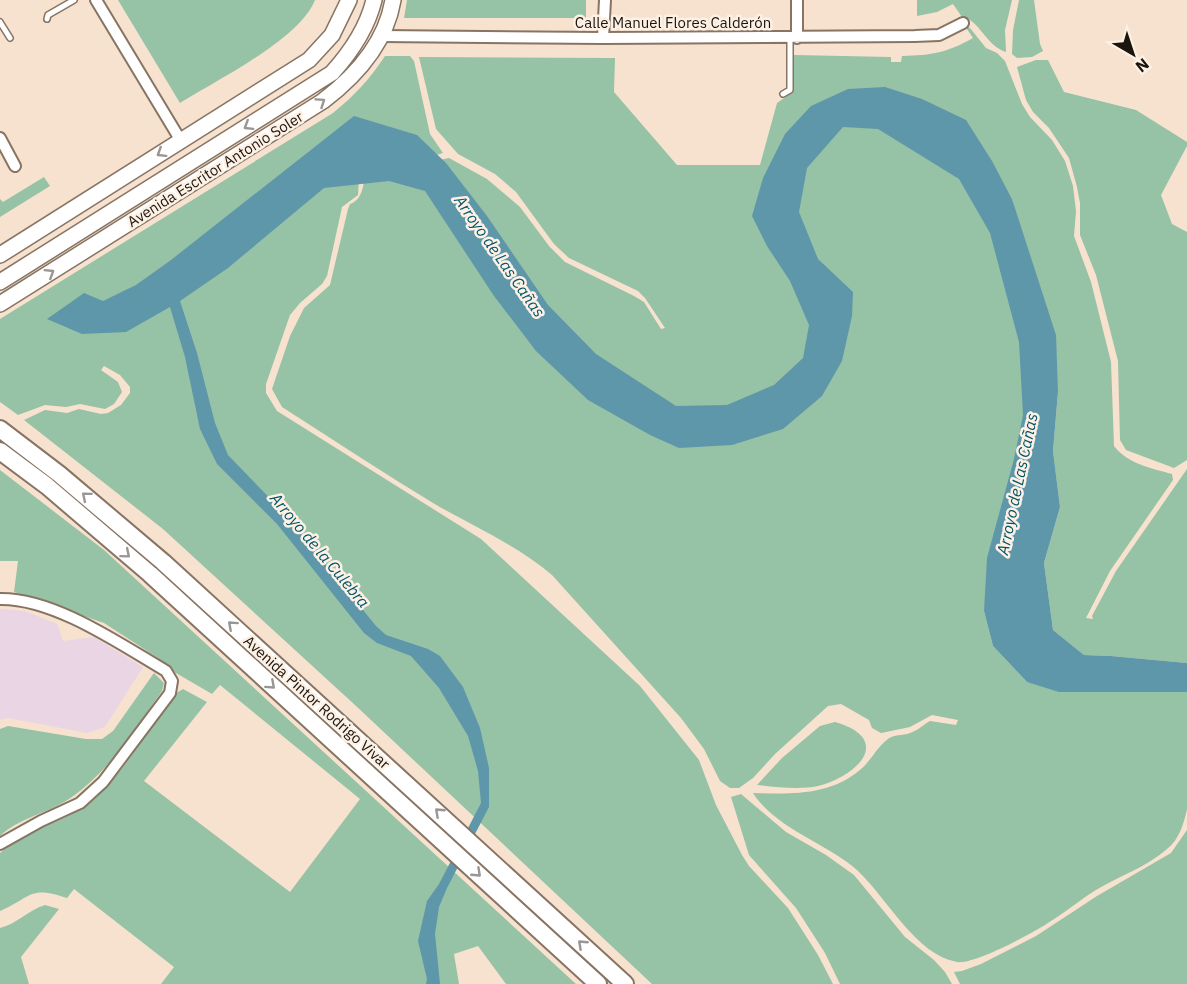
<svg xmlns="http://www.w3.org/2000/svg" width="1187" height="984" viewBox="0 0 1187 984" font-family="'IBM Plex Sans',sans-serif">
<rect width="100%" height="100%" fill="#f7e2cf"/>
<path fill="#ead5e4" d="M0,609L25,611L57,624L63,641L94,637L143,667L105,727L87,733L8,718L0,720Z"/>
<path fill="#96c2a5" d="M118,0H315C300,39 217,80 180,103Z
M407,0H586V18H404Z
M917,0H1012L1005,30L1006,52C986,46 979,19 962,17L953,4L937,12L917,16Z
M1019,0H1034L1040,44L1043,51L1032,57L1017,58L1012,54L1013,30Z
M965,26L970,28L986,48L997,53L1005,61L1022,104L1030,117L1052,140L1065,161L1073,186L1076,211L1074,236L1091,282L1111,362L1114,446C1128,464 1151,468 1172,474L1173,480L1110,571L1086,618L1093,619L1092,616L1116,571L1187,469V663L1111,656L1084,655L1053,630L1044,563L1060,507L1053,451L1058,392L1012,199L992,163L1045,356L984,611L993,646L1027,682L1187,692V809C1184,823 1179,840 1167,849C1147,867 1119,876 1096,890C1081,899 1067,911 1051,921C1035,932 974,965 957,962C916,955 887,898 858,871C827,843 777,830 753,793C790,794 829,796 860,770C871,761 876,748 888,739C894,734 902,736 910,733C917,731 923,725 930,721L956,725L958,720L932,715L910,727L881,733L872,728L869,720L841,704L828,706L775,754L753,778L739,788H730L720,781L704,749L681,718L552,575C518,546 477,528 438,506C385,474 334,440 282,407L272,389L290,336L304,308L330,285L348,209L350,204C362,200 363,187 365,176L449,158L487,179L520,207L549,246L565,262L634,296L644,302L661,329L665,328L645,298L638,291L569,258L554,244L516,192L495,174L458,154L436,129L419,57L615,58L614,92L677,165H760L777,103L793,92L794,55L891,57V62H901L902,56C933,55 946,53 973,38Z
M385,56H410L414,61L430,134L443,153L359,179L358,195L342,207L327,276L322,284L300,303L290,315L266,384V393L277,411L481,539L640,686L699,760L716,805L742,855L749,866L788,908L818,955L833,984H652L355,705L163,529L24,420L45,410L67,413L79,409L101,414L108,413L121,405L130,393V387L120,375L104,366L101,370L118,382L122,392L114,404L105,409L80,404L66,407L45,405L18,415L0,402V319L333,113C354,96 370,79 385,56Z
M1036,60H1048L1064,92L1136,110L1187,142V146L1161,195L1172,224L1187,232V460L1174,468L1126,450L1120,440L1118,361L1096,275L1080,235V203L1077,187L1069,158L1049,128L1033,112L1026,100L1017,67Z
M44,177L50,186L0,217V199L3,202Z
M0,470L104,550L576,984H506L478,946L454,954L459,984H161L174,967L74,889L67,898C29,885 32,897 0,911V853C25,829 61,824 88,804C119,781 150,727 173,695L183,689L207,702L144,781L290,892L360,799L220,685L212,694L164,666L158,658L104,623L14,592L18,561H0Z
M154,673L164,683L162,691C134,730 109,772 69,799C48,813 19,818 0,836V729L8,726L86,739H102L113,731Z
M835,722C894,739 858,776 818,786C799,790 777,787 757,785L782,758L820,726Z
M741,794L786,832L826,855L854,875L905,937L934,960L945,972L952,984H840L825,953L796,908L749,855L731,797Z
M1187,830V984H960L954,972L962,971L981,964L1036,936L1097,896L1171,853Z
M45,905L59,909L21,957L29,984H0V928C17,924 28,910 45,905Z"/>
<path fill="#5f97aa" d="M885,87L922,99L966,120L992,161L1012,199L1056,335L1058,392L1053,451L1060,507L1044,563L1053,630L1084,655L1111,656L1187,663V692H1059L1027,682L993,646L984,611L987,558L1014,459L1023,415L1019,342L990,233L959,179L878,129L843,127L807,168L799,212L818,259L853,292L852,316L842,361L822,396L783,429L732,445L679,448L650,435L588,400L536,351L494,296L425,191L389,181L324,188L228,268L180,301L197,353L215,423L228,455L286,515L376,626L386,635L428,649L440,656L463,687L480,728L489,768V807L447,888L439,907L435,934L440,984H426L427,979L418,941L427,901L439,884L481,803L478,771L468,736L439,688L411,656L377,643L364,633L277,524L217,464L200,429L185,357L170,307L126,332L82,334L47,319L84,293L103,301L136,285L171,260L354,116L417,135L446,163L487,216L548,305L596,354L676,406L727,405L774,385L803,358L809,325L790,281L767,246L752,216L763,178L785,134L811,106L848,89Z"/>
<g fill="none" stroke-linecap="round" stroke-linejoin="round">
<defs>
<path id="lane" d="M47,19L48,15L74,0
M0,22L10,38
M783,94L790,90V38"/>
<path id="street" d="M96,0L181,141
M797,0V38
M381,36L603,38L915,36L939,35L963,23
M603,38L605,0
M0,138L15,166
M0,599C54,598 120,644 166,671L172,681L170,693L103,782L80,803L41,821L0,844"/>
<path id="secondary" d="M0,255L309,60L332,35L349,0
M0,282L332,73C351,52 367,29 374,0
M0,304L323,101C356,76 386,42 393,0"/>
<path id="primary" d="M0,429L59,474L163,562L625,984
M0,451L47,486L150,574L598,984"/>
</defs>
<use href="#lane" stroke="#877463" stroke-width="8"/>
<use href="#street" stroke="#877463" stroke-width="14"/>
<use href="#secondary" stroke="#877463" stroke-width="18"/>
<use href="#primary" stroke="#877463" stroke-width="20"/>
<use href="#lane" stroke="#fff" stroke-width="5"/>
<use href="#street" stroke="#fff" stroke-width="10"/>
<use href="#secondary" stroke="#fff" stroke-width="15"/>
<use href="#primary" stroke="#fff" stroke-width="16"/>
</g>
<defs><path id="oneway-chevron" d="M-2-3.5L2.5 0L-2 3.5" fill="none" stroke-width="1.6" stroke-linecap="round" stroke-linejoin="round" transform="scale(1.5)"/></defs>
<g stroke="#999693">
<use href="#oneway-chevron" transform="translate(321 102) rotate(-34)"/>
<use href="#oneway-chevron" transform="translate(248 126) rotate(148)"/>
<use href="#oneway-chevron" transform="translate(161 153) rotate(148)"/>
<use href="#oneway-chevron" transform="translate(50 273) rotate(-32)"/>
<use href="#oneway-chevron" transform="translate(86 496) rotate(-140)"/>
<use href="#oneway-chevron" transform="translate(126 554) rotate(40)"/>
<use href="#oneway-chevron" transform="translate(232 625) rotate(-138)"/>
<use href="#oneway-chevron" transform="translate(271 685) rotate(42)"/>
<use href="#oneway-chevron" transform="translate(439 812) rotate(-137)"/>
<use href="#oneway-chevron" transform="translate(477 873) rotate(43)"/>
<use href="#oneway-chevron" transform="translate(582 944) rotate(-137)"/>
</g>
<g text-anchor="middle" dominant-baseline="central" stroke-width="5" stroke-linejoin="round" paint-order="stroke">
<g font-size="15" fill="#1c150e" stroke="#fdf1e5">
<text x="673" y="22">Calle Manuel Flores Calderón</text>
<text transform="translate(215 169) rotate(-32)">Avenida Escritor Antonio Soler</text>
<text transform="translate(317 702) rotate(42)">Avenida Pintor Rodrigo Vivar</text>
</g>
<g font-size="16" font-style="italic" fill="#005468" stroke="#fdf1e5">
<text transform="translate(500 256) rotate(55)">Arroyo de Las Cañas</text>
<text transform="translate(1017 484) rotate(-78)">Arroyo de Las Cañas</text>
<text transform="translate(320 550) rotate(50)">Arroyo de la Culebra</text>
</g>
</g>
<g transform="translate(1133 54) rotate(141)" stroke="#fdf1e5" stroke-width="4.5" paint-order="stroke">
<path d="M0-4.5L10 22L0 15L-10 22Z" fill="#1c150e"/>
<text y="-9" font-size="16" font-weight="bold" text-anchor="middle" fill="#1c150e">N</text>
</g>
</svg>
